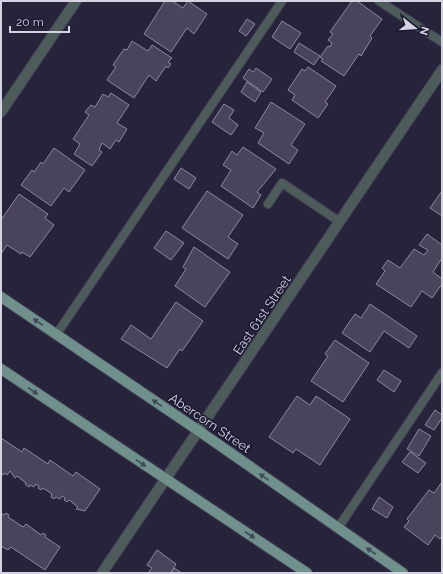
<svg xmlns="http://www.w3.org/2000/svg" width="443" height="574" viewBox="0 0 443 574" font-family="Raleway,sans-serif">
<rect width="100%" height="100%" fill="#26233a"/>
<path fill="#49435c" stroke="#8e87a3" d="M165,1H172L183,8L188,1L207,14L194,34L187,28L171,52L144,34Z
M352,1H357L382,19L370,36L372,38L361,56L359,54L344,76L321,61L323,59L320,57L328,46L330,47L332,43L328,40L333,34L330,32Z
M247,19L255,24L246,36L239,31Z
M282,21L301,33L290,49L272,37Z
M132,41L148,51L152,45L172,58L168,62L171,64L168,68L166,66L156,81L149,75L134,98L107,80L116,67L113,65L124,49L127,50Z
M299,43L320,56L314,65L294,52Z
M308,67L336,86L325,102L328,104L318,118L292,100L295,95L288,90L302,69L305,71Z
M256,68L272,79L263,92L243,78L249,69L253,72Z
M247,82L261,92L255,102L241,92Z
M111,93L129,105L117,123L127,129L119,142L116,140L110,149L102,143L99,150L102,152L92,166L74,154L80,144L73,139L89,115L85,112L91,105L95,107L103,94L108,97Z
M271,102L305,124L291,145L298,150L289,164L258,143L264,133L255,128Z
M224,104L234,110L229,118L238,125L231,135L212,122Z
M243,147L276,169L257,192L261,195L253,208L221,186L231,170L223,165L232,151L237,155Z
M54,148L85,170L69,192L64,188L51,206L21,185L32,170L34,172L41,162L43,164Z
M181,168L196,178L189,189L174,179Z
M207,191L243,215L228,237L238,244L228,259L182,228Z
M442,191V216L430,208Z
M19,194L48,214L45,218L54,225L30,257L22,252L21,254L7,245L1,254V220Z
M166,231L184,243L171,260L154,248Z
M427,234L442,245V258L433,272L442,279V284L432,298L422,291L411,307L376,284L385,271L382,268L388,260L400,268L414,249L424,255L428,250L419,245Z
M194,247L230,272L205,307L175,286L186,269L183,267Z
M176,302L203,321L182,351L180,349L167,368L121,339L131,325L151,339Z
M370,304L417,336L409,348L384,331L370,352L342,333L355,314L361,318Z
M335,340L369,363L343,402L311,381L328,356L325,354Z
M384,370L401,381L394,392L377,380Z
M297,396L310,405L316,396L350,419L320,465L296,449L293,453L269,437Z
M435,410L442,415V418L434,430L425,425Z
M419,429L431,436L419,456L407,449Z
M1,438L22,452L24,448L48,464L50,460L73,476L76,472L100,489L85,511L76,509L78,507L69,500L67,502L64,500L65,498L62,496L60,499L56,497L54,499L51,497L52,494L43,488L41,490L38,488L39,486L36,484L34,487L30,485L29,487L25,484L26,483L17,476L15,478L10,471L7,475L4,473L3,475L1,474Z
M410,452L426,463L418,473L402,462Z
M442,482V536L440,539L435,535L428,545L404,527L409,521L407,519L429,490L434,493Z
M379,497L393,507L387,518L372,509Z
M1,513L4,515L6,513L9,515L8,517L23,527L26,524L41,535L43,533L46,535L45,537L60,547L45,570L11,547L8,550L1,546Z
M157,550L176,564L171,573H148L152,568L147,565Z
M174,568L182,573H171Z"/>
<g fill="none" stroke-linecap="round" stroke-linejoin="round">
<defs>
<path id="lane" d="M379,1L442,42
M268,204L282,183L340,222
M56,335L282,1
M338,528L442,373"/>
<path id="street" d="M1,112L76,1
M102,573L442,70"/>
<path id="primary" d="M1,297L199,431L403,573
M1,369L307,573"/>
</defs>
<use href="#lane" stroke="#423f55" stroke-width="10"/>
<use href="#street" stroke="#423f55" stroke-width="12"/>
<use href="#primary" stroke="#423f55" stroke-width="12"/>
<use href="#lane" stroke="#4d5c5a" stroke-width="8"/>
<use href="#street" stroke="#4d5c5a" stroke-width="10"/>
<use href="#primary" stroke="#70908c" stroke-width="10"/>
</g>
<defs><path id="oneway-solid" d="M-6-.8H1V-3.2L6.5 0L1 3.2V.8H-6Z"/></defs>
<g fill="#3e4955">
<use href="#oneway-solid" transform="translate(38 322) rotate(-146)"/>
<use href="#oneway-solid" transform="translate(33 391) rotate(34)"/>
<use href="#oneway-solid" transform="translate(157 403) rotate(-146)"/>
<use href="#oneway-solid" transform="translate(141 463) rotate(34)"/>
<use href="#oneway-solid" transform="translate(264 477) rotate(-145)"/>
<use href="#oneway-solid" transform="translate(250 535) rotate(33)"/>
<use href="#oneway-solid" transform="translate(371 551) rotate(-145)"/>
</g>
<g text-anchor="middle" dominant-baseline="central" stroke-width="3" stroke-linejoin="round" paint-order="stroke">
<g font-size="13" fill="#d4d3e2" stroke="#1d1930">
<text transform="translate(262 315) rotate(-56)">East 61st Street</text>
<text transform="translate(210 423) rotate(34)">Abercorn Street</text>
</g>
</g>
<rect width="443" height="574" fill="none" stroke="#d4d3e2" stroke-width="4"/>
<g transform="translate(415 28) rotate(107)" stroke="#1d1930" stroke-width="3" paint-order="stroke">
<path d="M0-3L7 15L0 10L-7 15Z" fill="#d4d3e2"/>
<text y="-6" font-size="11" font-weight="bold" text-anchor="middle" fill="#d4d3e2">N</text>
</g>
<path d="M10 26v6h59v-6" fill="none" stroke="#d4d3e2" stroke-width="2"/>
<text x="16" y="26" font-size="12" fill="#d4d3e2" stroke="#1d1930" stroke-width="3" paint-order="stroke">20 m</text>
</svg>
